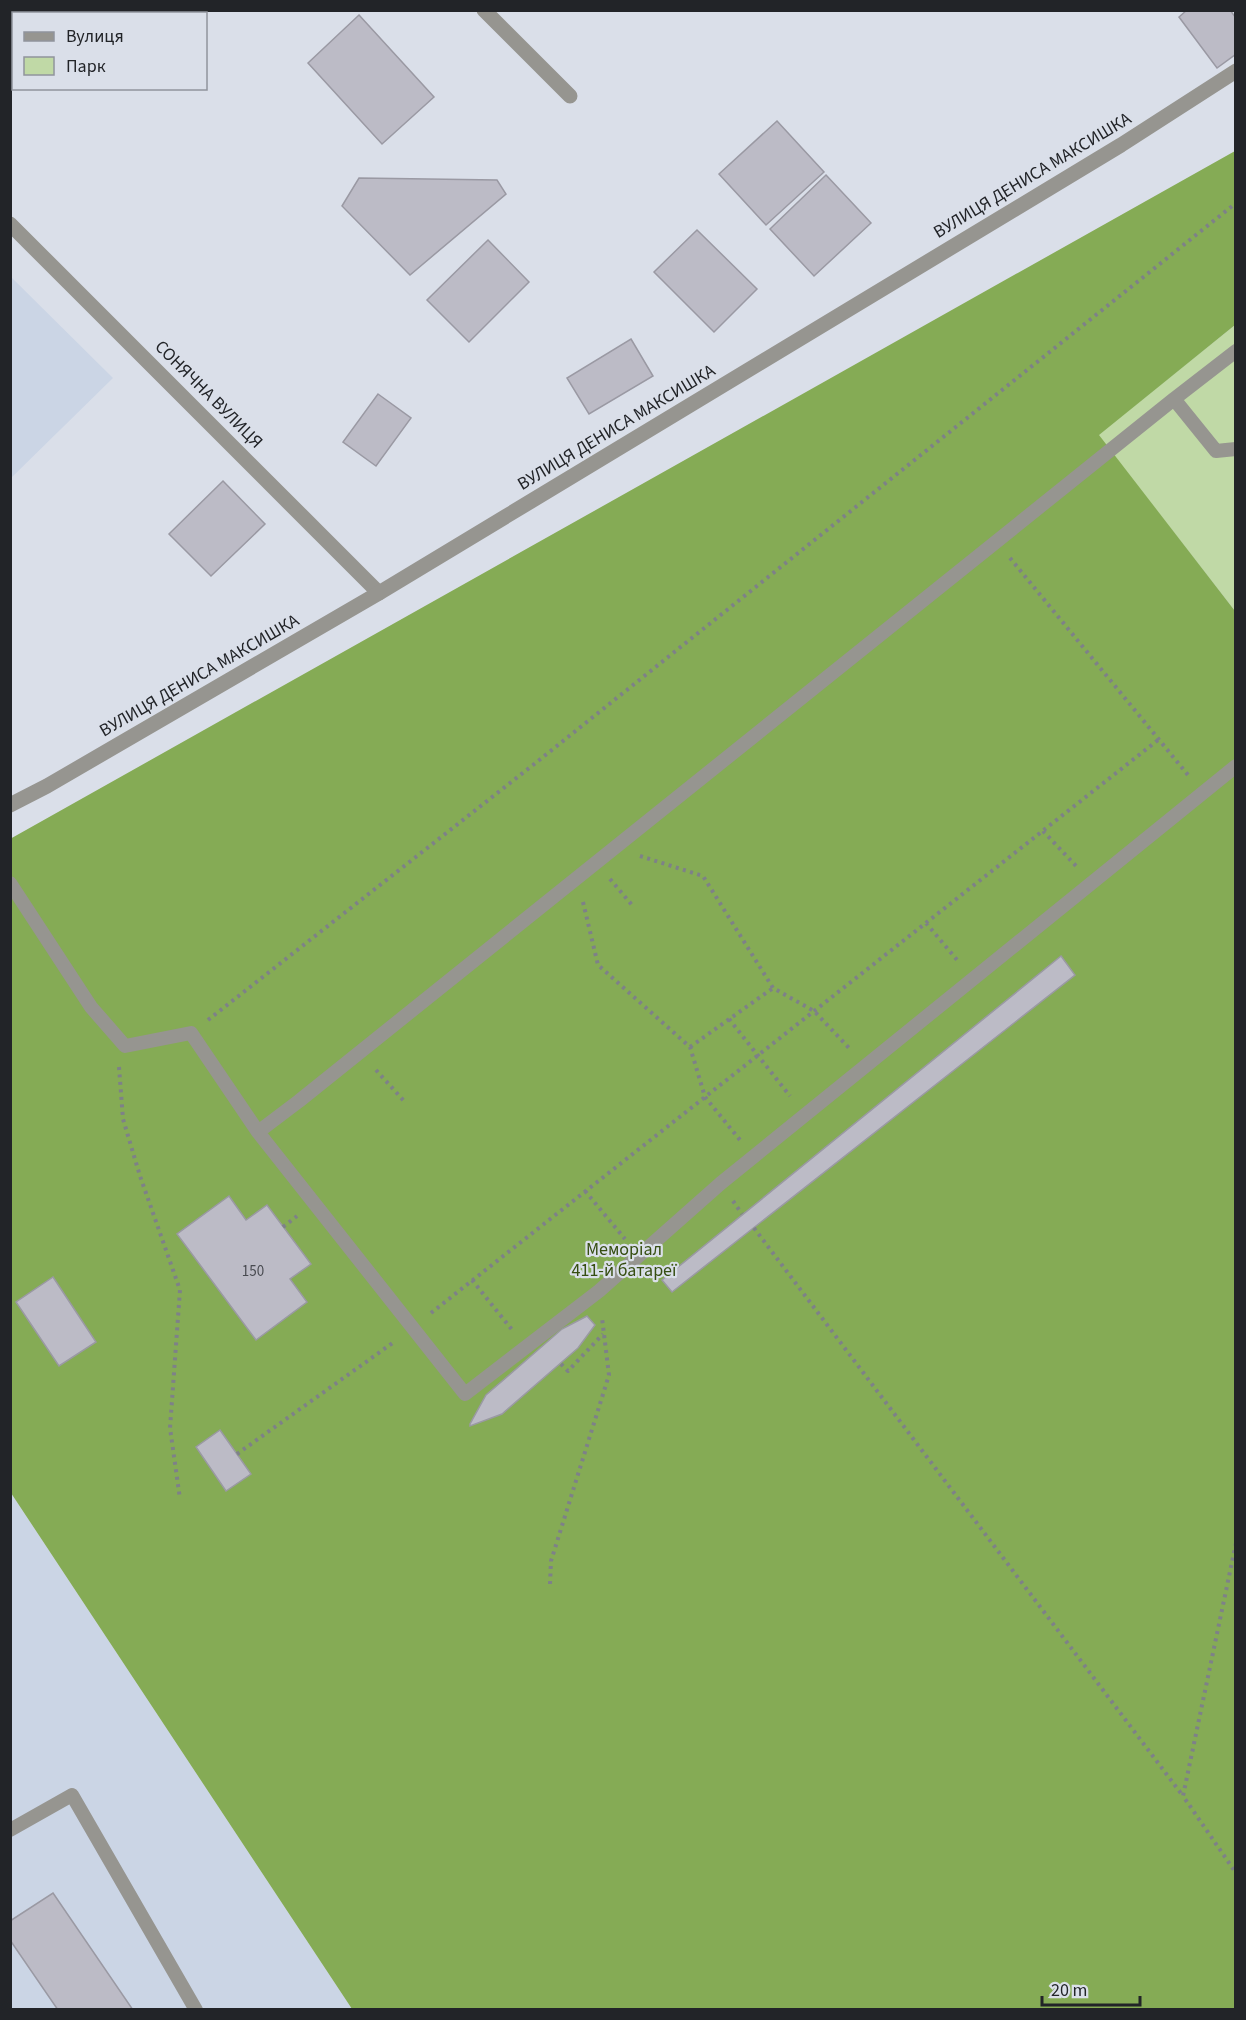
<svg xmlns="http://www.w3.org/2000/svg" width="1246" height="2020" viewBox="0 0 1246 2020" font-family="'Source Sans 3',sans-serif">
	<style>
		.built { fill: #cbd5e5 }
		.green { fill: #c0d9a6 }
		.forest { fill: #85ab55 }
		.building { fill: #bcbbc6; stroke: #9a99a3; stroke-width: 1.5 }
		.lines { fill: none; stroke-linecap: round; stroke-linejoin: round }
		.path { stroke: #7e8188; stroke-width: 4; stroke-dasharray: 3 4.5; stroke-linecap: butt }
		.service { stroke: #969590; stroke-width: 14 }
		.minor { stroke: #969590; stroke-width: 15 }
		.tertiary { stroke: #969590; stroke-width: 15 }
		.labels { text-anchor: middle; stroke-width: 4.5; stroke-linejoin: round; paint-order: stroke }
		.number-label { font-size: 15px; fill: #484a50 }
		.street-label { font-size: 18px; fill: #222428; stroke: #dadfe9 }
		.park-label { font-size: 18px; fill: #364e11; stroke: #dadfe9 }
	</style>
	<rect width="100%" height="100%" fill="#dadfe9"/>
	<path class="built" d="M 11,277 L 113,378 L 11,478 Z
		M 11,1493 L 352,2009 L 11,2009 Z"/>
	<path class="green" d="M 1235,325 L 1235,611 L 1098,435 Z"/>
	<path class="forest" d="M 1235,151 L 1235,325 L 1099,435 L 1235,611 L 1235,2009 L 352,2009 L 11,1493 L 10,839 Z"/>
	<path class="building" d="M 1187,10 L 1230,10 L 1236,18 L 1236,54 L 1217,68 L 1179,17 Z
		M 359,15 L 434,97 L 382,144 L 308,63 Z
		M 777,121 L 824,172 L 766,225 L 719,174 Z
		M 826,175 L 871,223 L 814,276 L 770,229 Z
		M 359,178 L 497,180 L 506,194 L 410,275 L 342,206 Z
		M 697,230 L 757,289 L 714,332 L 654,272 Z
		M 488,240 L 529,282 L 469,342 L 427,300 Z
		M 631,339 L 653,376 L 589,414 L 567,378 Z
		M 378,394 L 411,418 L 376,466 L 343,442 Z
		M 223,481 L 265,524 L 211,576 L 169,534 Z
		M 1061,956 L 1075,975 L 672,1292 L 662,1280 Z
		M 229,1196 L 246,1220 L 267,1205 L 311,1264 L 290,1279 L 307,1302 L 256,1340 L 177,1234 Z
		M 53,1277 L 96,1342 L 59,1366 L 16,1302 Z
		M 587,1316 L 595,1325 L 578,1348 L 502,1414 L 470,1426 L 470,1424 L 486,1395 L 562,1329 Z
		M 220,1430 L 251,1474 L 226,1491 L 196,1447 Z
		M 53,1893 L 133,2010 L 58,2010 L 10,1940 L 10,1921 Z"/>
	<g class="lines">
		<path class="path" d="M 1010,558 L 1188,775
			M 1043,831 L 1077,867
			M 640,856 L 703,876 L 773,988 L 814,1011 L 851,1050
			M 610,879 L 632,905
			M 583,902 L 598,965 L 690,1047 L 705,1097 L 740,1140
			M 926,923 L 958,961
			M 729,1019 L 790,1096
			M 208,1020 L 533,765 L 1236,203
			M 690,1047 L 773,988
			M 119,1067 L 123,1119 L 140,1176 L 180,1290 L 170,1428 L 180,1499
			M 376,1070 L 404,1101
			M 585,1191 L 625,1239
			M 733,1201 L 742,1214
			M 283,1227 L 297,1216
			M 754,1228 L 1183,1796
			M 472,1280 L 513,1331
			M 431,1313 L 1158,740
			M 561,1364 L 568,1371 L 603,1334
			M 237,1454 L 394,1342
			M 1236,1543 L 1183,1796 L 1236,1873
			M 550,1584 L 551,1561 L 609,1375 L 602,1318"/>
		<path class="service" d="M 1174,399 L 1236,351
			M 10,883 L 91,1007 L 125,1046 L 191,1033 L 258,1132 L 465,1394 L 599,1291 L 721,1183 L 1236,766
			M 258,1132 L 299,1101 L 1174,399 L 1216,451 L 1236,449
			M 10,1830 L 72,1795 L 196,2010"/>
		<path class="minor" d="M 484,10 L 570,96
			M 10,224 L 379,593"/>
		<path class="tertiary" d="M 10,805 L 47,786 L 379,593 L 1121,145 L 1236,71"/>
	</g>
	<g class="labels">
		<g class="number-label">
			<text x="253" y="1276">150</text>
		</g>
		<g class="street-label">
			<text transform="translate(1032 175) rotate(-31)" y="6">ВУЛИЦЯ ДЕНИСА МАКСИШКА</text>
			<text transform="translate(209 394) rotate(45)" y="6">СОНЯЧНА ВУЛИЦЯ</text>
			<text transform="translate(616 427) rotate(-31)" y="6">ВУЛИЦЯ ДЕНИСА МАКСИШКА</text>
			<text transform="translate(199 675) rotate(-30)" y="6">ВУЛИЦЯ ДЕНИСА МАКСИШКА</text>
		</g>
		<g class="park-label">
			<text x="624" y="1255">Меморіал<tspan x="624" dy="21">411-й батареї</tspan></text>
		</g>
	</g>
	<rect width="1246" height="2020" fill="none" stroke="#222428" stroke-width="24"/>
	<rect x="12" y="12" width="195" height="78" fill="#dadfe9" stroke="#90949c" stroke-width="1.5"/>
	<rect x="24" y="32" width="30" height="9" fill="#969590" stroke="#90949c" stroke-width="1.5"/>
	<text x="66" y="42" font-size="18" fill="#222428">Вулиця</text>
	<rect x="24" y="57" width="30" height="18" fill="#c0d9a6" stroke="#90949c" stroke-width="1.5"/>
	<text x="66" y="72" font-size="18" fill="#222428">Парк</text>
	<path d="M1042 1996v9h98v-9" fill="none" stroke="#222428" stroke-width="3"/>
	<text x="1051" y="1996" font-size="18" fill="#222428" stroke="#dadfe9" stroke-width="4.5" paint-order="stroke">20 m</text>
</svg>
